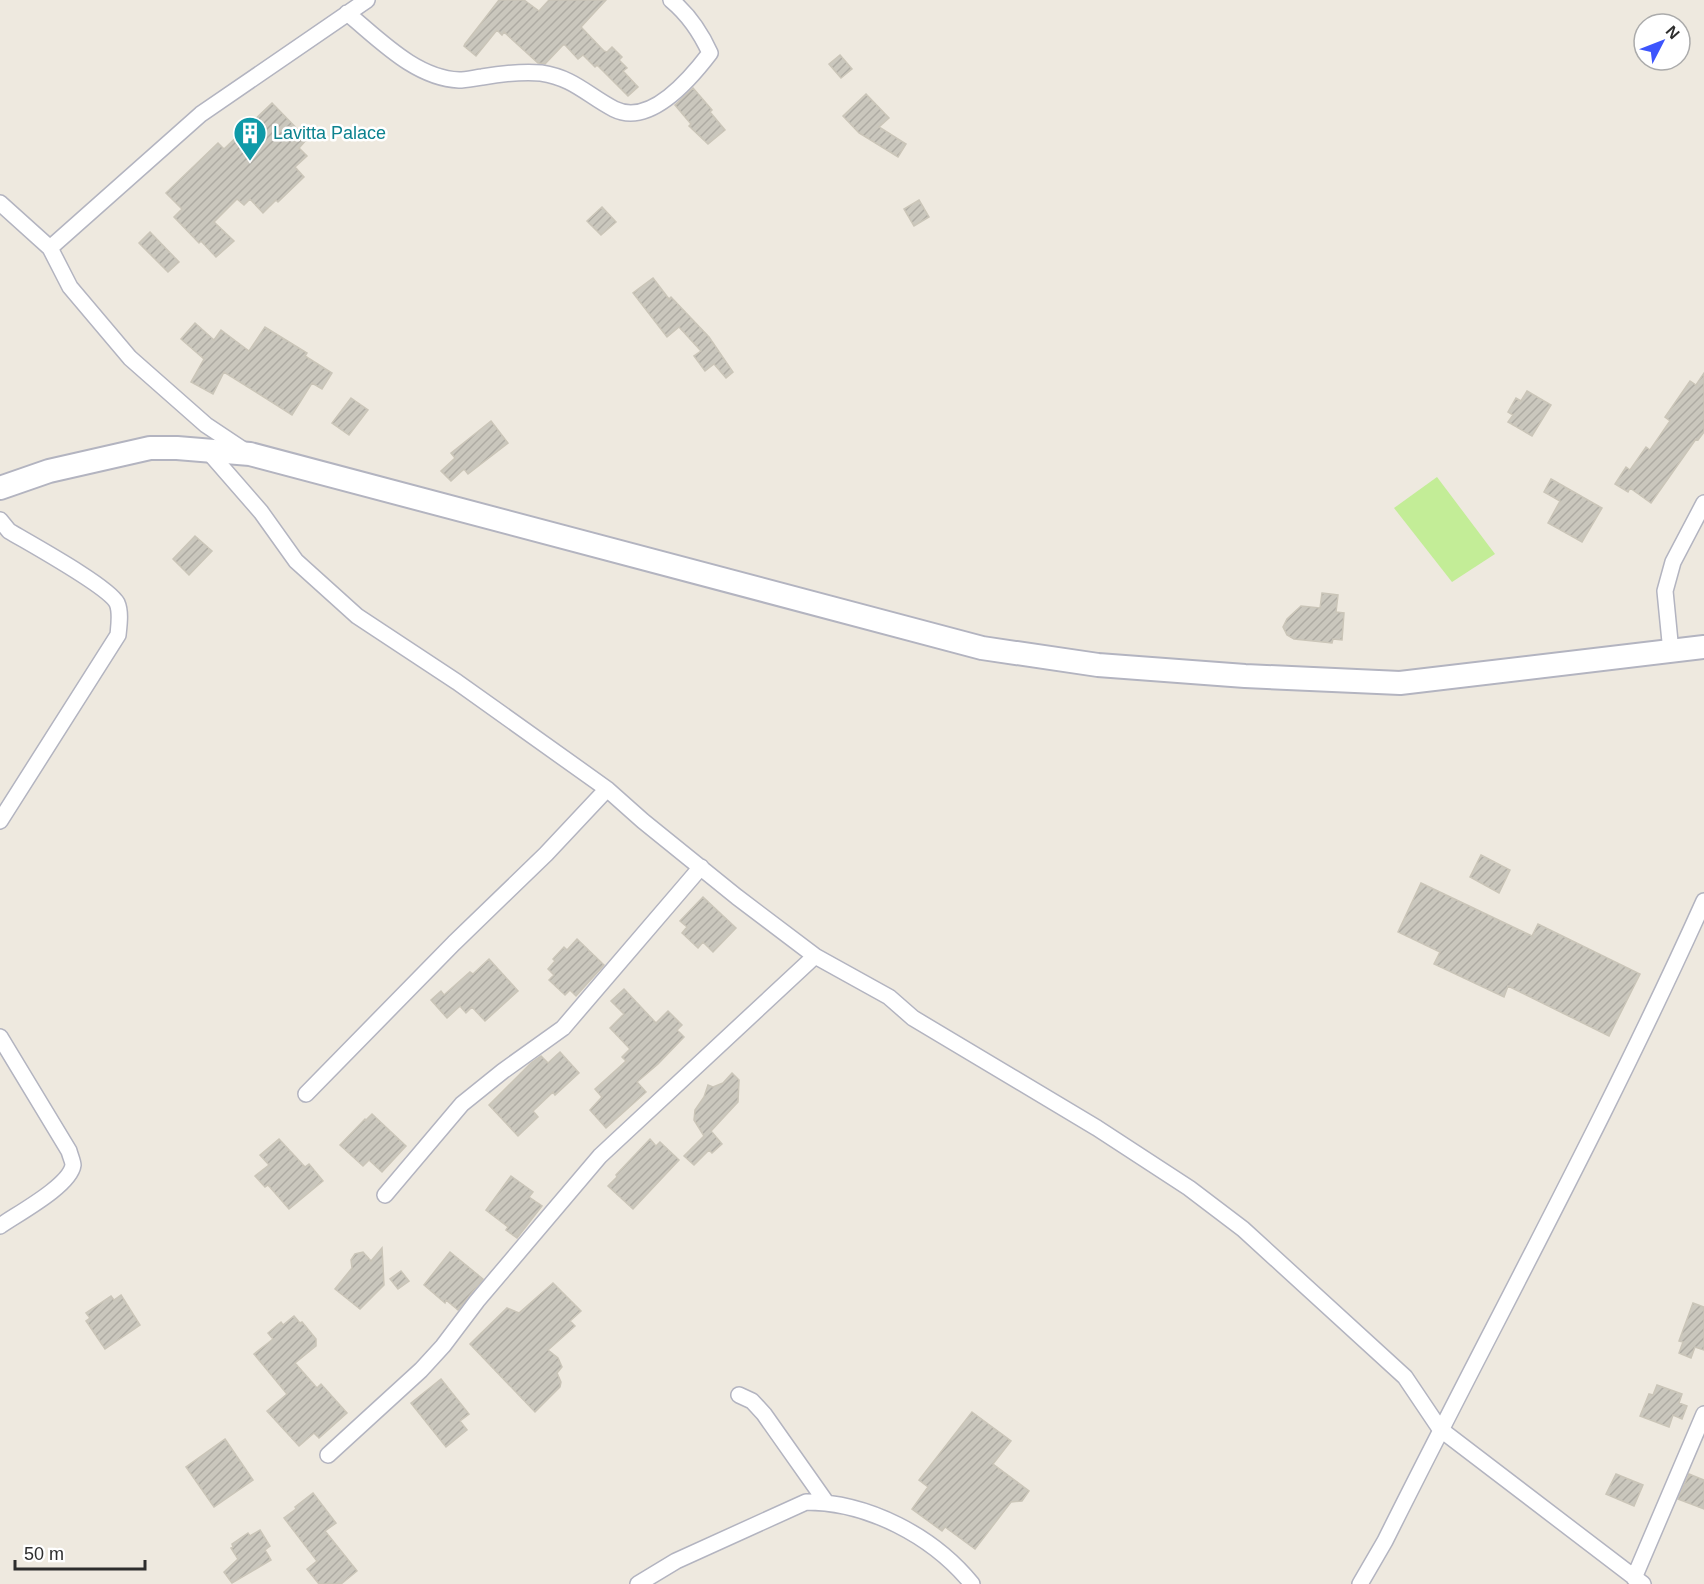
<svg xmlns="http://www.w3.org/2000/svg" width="1704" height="1584" viewBox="0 0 1704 1584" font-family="Arial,sans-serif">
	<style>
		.pitch { fill: #c3ed97 }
		.building { fill: url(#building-hatch); stroke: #cac5b8; stroke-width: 1.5 }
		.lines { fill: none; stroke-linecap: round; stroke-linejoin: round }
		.street-casing { stroke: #b3b4c0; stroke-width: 18 }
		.secondary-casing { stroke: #b3b4c0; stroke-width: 26 }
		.street { stroke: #fff; stroke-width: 15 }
		.secondary { stroke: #fff; stroke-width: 22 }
		.labels { text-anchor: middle; stroke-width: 5; stroke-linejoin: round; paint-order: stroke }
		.culture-label { font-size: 18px; fill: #0d838f; stroke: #fff; text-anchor: start }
	</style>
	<defs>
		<pattern id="building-hatch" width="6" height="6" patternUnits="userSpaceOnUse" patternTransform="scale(1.5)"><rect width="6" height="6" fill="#cac7bd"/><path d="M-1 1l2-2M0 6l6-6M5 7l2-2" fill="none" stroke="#aeaba3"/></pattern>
	</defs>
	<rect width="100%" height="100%" fill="#eee9df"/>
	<path class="pitch" d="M 1437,477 L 1495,554 L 1452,582 L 1394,508 Z"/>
	<path class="building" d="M 499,0 L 524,0 L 539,11 L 549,0 L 606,0 L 581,27 L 604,51 L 607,52 L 612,47 L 622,57 L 619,60 L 627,68 L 623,71 L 638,87 L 628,96 L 597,65 L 595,67 L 583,55 L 578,59 L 565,45 L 563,45 L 545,64 L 538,63 L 504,32 L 502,35 L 497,30 L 476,56 L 464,46 L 465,44 Z
		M 840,55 L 852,69 L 841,78 L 829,64 Z
		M 693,88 L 712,110 L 710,112 L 725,130 L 708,144 L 689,126 L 691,124 L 675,105 Z
		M 866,94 L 889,118 L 879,127 L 906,144 L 898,157 L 859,133 L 843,116 Z
		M 272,103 L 307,139 L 299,148 L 307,156 L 295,167 L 304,177 L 278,202 L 276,200 L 263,213 L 250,199 L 244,205 L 237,199 L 214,222 L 234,241 L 216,257 L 201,241 L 199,243 L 174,217 L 182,209 L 166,193 L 218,143 L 224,149 Z
		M 919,200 L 929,217 L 914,226 L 904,209 Z
		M 602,207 L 616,222 L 601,235 L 587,221 Z
		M 150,232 L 179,262 L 168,272 L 139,243 Z
		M 653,278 L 669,299 L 671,297 L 709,337 L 733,372 L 726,378 L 714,364 L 705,371 L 694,356 L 701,351 L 679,327 L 667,337 L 633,293 Z
		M 195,323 L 214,340 L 221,330 L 249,351 L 265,327 L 307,353 L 305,356 L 332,373 L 322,389 L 312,383 L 292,415 L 224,372 L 213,394 L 191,382 L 204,359 L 181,339 Z
		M 1704,373 L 1704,432 L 1698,440 L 1696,439 L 1651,503 L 1630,488 L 1628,492 L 1615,484 L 1626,467 L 1630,470 L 1646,447 L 1650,450 L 1670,421 L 1665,417 L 1690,381 L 1696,385 Z
		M 1527,391 L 1551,405 L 1532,436 L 1508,422 L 1513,415 L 1508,412 L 1516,398 L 1521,401 Z
		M 351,398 L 368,410 L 349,435 L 332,423 Z
		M 491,421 L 508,443 L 468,474 L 464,469 L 451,481 L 441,471 L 455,458 L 451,453 Z
		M 1551,479 L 1602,508 L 1582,542 L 1548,523 L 1560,501 L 1544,492 Z
		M 195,536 L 212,551 L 189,575 L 173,559 Z
		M 1322,593 L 1338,595 L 1336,612 L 1344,613 L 1342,640 L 1333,639 L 1332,643 L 1294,639 L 1287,635 L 1283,627 L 1287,619 L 1301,606 L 1320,608 Z
		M 1481,855 L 1510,870 L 1499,893 L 1470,877 Z
		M 1421,883 L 1532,936 L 1538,924 L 1640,974 L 1609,1036 L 1508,986 L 1504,997 L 1434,964 L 1440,952 L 1398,932 Z
		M 703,897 L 736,928 L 713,952 L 703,942 L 698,948 L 682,933 L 687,927 L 680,921 Z
		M 577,939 L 604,965 L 576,996 L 570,990 L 565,995 L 549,980 L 554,975 L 548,969 L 555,961 L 553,959 L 564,947 L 567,950 Z
		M 489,959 L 518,991 L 485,1021 L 472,1007 L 466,1013 L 460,1006 L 447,1018 L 431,1000 L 441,991 L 444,995 L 470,972 L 473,974 Z
		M 624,989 L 656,1023 L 668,1011 L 682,1025 L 677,1030 L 684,1037 L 658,1064 L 637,1082 L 646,1092 L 606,1128 L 590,1110 L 602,1097 L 595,1089 L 626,1061 L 622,1057 L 630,1049 L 610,1028 L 624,1014 L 611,1001 Z
		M 560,1052 L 579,1073 L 555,1095 L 553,1092 L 533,1111 L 538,1117 L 518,1136 L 489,1105 L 531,1063 L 541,1056 L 548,1063 Z
		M 732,1073 L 739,1080 L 738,1102 L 711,1131 L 722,1144 L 712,1153 L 709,1150 L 694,1165 L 684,1156 L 704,1136 L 694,1120 L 695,1110 L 704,1097 L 708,1085 L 713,1087 L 723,1083 Z
		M 372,1114 L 406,1146 L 382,1172 L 369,1160 L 363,1166 L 340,1145 L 365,1119 L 366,1120 Z
		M 279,1139 L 305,1167 L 309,1164 L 323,1181 L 289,1209 L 268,1185 L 265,1187 L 255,1176 L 269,1165 L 260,1155 Z
		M 650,1139 L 656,1146 L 660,1142 L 679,1160 L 633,1209 L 608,1186 L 617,1177 L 616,1175 Z
		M 511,1176 L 533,1192 L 529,1197 L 542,1206 L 517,1238 L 506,1230 L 508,1227 L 486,1210 Z
		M 382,1248 L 384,1285 L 360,1309 L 335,1289 L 352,1268 L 351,1260 L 355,1254 L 363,1252 L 371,1261 Z
		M 450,1252 L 483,1279 L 458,1310 L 446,1300 L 445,1303 L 424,1285 Z
		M 401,1271 L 409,1281 L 398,1289 L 390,1279 Z
		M 553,1283 L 581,1311 L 570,1321 L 575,1326 L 548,1350 L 558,1358 L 562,1367 L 557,1373 L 561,1382 L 560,1387 L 535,1412 L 470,1344 L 507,1308 L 519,1313 Z
		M 121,1295 L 140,1325 L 105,1349 L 86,1321 L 90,1318 L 86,1313 L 111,1296 L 114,1300 Z
		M 1693,1303 L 1704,1307 L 1704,1350 L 1695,1347 L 1691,1358 L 1679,1353 L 1683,1342 L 1679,1341 Z
		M 294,1316 L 300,1323 L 302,1322 L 316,1339 L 316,1346 L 295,1363 L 317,1388 L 321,1384 L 347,1413 L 319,1438 L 314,1433 L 299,1446 L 267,1411 L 287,1394 L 254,1354 L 273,1339 L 268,1333 L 281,1322 L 283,1325 Z
		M 441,1379 L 469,1414 L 460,1421 L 467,1430 L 446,1447 L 411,1403 Z
		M 1657,1385 L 1682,1394 L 1679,1403 L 1687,1406 L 1682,1419 L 1673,1415 L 1669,1427 L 1640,1416 L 1649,1394 L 1653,1395 Z
		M 972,1412 L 1011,1441 L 993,1464 L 1029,1491 L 1022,1501 L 1011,1502 L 975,1549 L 945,1527 L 942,1531 L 912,1509 L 928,1487 L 919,1480 Z
		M 225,1439 L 253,1480 L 214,1507 L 186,1467 Z
		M 1616,1474 L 1643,1485 L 1634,1506 L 1606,1494 Z
		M 1689,1474 L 1704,1480 L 1704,1509 L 1678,1499 Z
		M 313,1493 L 336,1523 L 325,1531 L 357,1571 L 341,1584 L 319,1584 L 307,1569 L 317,1561 L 284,1518 L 296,1509 L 295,1507 Z
		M 260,1530 L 270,1546 L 265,1550 L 271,1560 L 232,1583 L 224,1572 L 238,1559 L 231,1548 L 233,1547 L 232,1544 L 248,1533 L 250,1536 Z"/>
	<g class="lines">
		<g class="street-casing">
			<path id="street" d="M 347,13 C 379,39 415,78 459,80 C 466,80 474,78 482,77 C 500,74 522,71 541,73 C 574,78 587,95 614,109 C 650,127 691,78 710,53 C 700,31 689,15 671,0
				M 0,203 L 50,248 L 70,287 L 130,358 L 206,425 L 245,451
				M 50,248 L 201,114 L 367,0
				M 207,450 L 261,512 L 296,561 L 357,616 L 457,682 L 607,789 L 643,821 L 737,897 L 815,956 L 889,997 L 913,1018 L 1097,1128 L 1189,1188 L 1243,1229 L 1405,1377 L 1440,1429 L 1643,1584
				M 0,520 L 9,531 C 29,543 108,586 117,603 C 121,612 119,625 118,635 L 0,821
				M 1671,652 L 1665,591 L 1673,562 L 1704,503
				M 0,1037 L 69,1151 C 70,1155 73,1162 73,1165 C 70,1186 17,1214 0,1226
				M 306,1094 L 454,943 L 546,854 L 607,789
				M 385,1195 L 462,1104 L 503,1071 L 563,1028 L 701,867
				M 739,1395 L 752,1401 L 764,1414 L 826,1502
				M 328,1455 L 421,1370 L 443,1346 L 477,1301 L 600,1156 L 815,956
				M 1634,1578 L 1704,1414
				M 638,1584 L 676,1561 L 806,1502 C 868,1502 933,1536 972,1584
				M 1360,1584 L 1385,1541 C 1491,1328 1606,1119 1704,901"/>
		</g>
		<g class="secondary-casing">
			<path id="secondary" d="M 0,488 L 49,471 L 150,448 L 177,448 L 250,454 L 982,648 L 1098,665 L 1245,676 L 1400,683 L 1704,647"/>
		</g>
		<use href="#street" class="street"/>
		<use href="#secondary" class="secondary"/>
	</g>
	<defs>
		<g id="building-pin" transform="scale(1.725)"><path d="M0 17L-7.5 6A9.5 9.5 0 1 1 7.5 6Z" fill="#0f9aa8" stroke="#fff"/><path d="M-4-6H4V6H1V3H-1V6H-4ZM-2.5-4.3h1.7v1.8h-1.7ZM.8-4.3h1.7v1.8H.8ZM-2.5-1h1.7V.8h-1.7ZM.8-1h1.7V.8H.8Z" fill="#fff"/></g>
	</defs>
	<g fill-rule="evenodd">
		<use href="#building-pin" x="250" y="133"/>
	</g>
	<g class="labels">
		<g class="culture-label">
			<text x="273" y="139">Lavitta Palace</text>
		</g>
	</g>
	<g transform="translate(1662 42) rotate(48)"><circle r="28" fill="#ffffff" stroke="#ababab" stroke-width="1.5"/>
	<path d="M0-4.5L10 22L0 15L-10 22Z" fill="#3d55fd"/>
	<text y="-9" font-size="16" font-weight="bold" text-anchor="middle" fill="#2d2d2d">N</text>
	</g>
	<path d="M15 1560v9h130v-9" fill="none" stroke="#2d2d2d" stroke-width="3"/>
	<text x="24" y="1560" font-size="18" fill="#2d2d2d" stroke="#ffffff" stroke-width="4.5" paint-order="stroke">50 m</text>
</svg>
